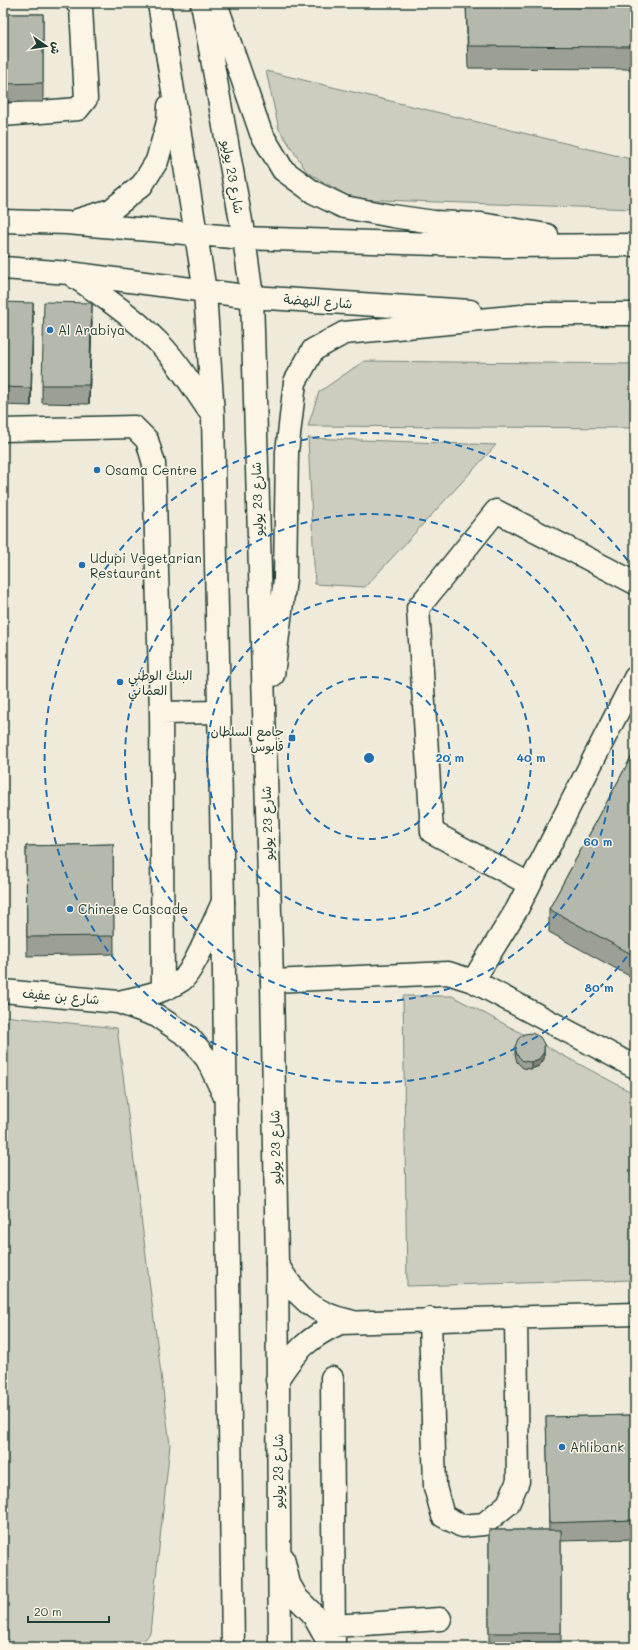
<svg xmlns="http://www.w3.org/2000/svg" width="638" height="1650" viewBox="0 0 638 1650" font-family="Mali,'Playpen Sans Arabic',sans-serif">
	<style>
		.green { fill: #cccdbf; stroke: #76857a }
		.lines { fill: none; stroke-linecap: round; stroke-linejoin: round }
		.minor-casing { stroke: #1f3d34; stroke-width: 25 }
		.major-casing { stroke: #1f3d34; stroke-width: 25 }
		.minor { stroke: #fcf5e5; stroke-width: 22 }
		.major { stroke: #fcf5e5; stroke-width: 22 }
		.wall { fill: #9c9f95; stroke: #1f3d34 }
		.shaded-wall { fill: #7f8279; stroke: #1f3d34 }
		.building { fill: #b5b9ad; stroke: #1f3d34 }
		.ring { fill: none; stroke: #1f6fb2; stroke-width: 2; stroke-dasharray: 7 5 }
		.poi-dot { fill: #1f6fb2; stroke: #fcf5e5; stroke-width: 1.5 }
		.labels { text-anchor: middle; stroke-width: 3; stroke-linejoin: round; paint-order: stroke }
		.street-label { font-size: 13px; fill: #1f3d34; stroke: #fcf5e5 }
		.poi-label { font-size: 13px; fill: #1f3d34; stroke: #fcf5e5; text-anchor: start }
		.centre { fill: #1f6fb2; stroke: #fcf5e5; stroke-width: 2 }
		.ring-label { font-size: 12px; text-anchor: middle; font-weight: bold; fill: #1f6fb2; stroke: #fcf5e5; stroke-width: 3; stroke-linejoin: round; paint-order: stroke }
	</style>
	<rect width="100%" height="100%" fill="#efeada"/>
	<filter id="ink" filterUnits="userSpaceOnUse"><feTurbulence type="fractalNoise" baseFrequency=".025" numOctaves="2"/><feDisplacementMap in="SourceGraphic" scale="8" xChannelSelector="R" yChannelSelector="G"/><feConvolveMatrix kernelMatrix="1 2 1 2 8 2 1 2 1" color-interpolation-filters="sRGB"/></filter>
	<g filter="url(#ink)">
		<path class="green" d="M 266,71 L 635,160 L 635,209 L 353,199 L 307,172 L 279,129 Z
			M 364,361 L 635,364 L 635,428 L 308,426 L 319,392 Z
			M 308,438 L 496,445 L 365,587 L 315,584 Z
			M 403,996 L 452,996 L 635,1094 L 635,1280 L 407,1286 Z
			M 3,1016 L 117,1028 L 170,1445 L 150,1633 L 139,1647 L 3,1647 Z"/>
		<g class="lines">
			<g class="minor-casing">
				<path id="minor" d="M 3,115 L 78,109 L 86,99 L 81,7 L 77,3
					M 3,430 L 134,427 L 147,440 L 154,464 L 161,713 L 163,989
					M 161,713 L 219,712
					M 529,884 L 432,832 L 418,608 L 496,511 L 635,583
					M 272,981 L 448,973 L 473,981 L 635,1067
					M 473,981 L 517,909 L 635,678
					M 3,991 L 118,1002 L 157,1016 L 189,1037 L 207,1059 L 226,1099
					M 118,1002 C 140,997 163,993 182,980 C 193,972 216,917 223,902
					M 277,1264 C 295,1295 313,1314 350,1321
					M 430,1319 L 435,1487 L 443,1516 L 462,1526 L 484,1524 L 508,1504 L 518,1481 L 516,1317
					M 332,1378 L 334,1647
					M 277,1380 C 295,1351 309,1337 340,1323 L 635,1314
					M 283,1558 L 289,1584 L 297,1598 L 312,1613 L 331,1647
					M 334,1626 L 440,1619"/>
			</g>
			<g class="major-casing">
				<path id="major" d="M 159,3 L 205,291 L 213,416 L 223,902 L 233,1647
					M 202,3 L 244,238 L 252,297 L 272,981 L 277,1264 L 280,1647
					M 216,3 L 261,133 L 283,170 L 313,192 L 344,207 L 392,216 L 434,222 L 481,224 L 547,235
					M 78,220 L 111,210 L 142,185 L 157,161 L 168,122 L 169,106
					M 3,221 L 67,223 L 244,238 L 503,246 L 635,245
					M 3,268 L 69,273 L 252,297 L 470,311
					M 72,275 C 101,295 131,315 156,340 C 178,361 195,391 213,416
					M 528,314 L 635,314
					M 273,675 L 285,579 L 287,452 L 295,382 L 313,350 L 344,333 L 542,314"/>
			</g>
			<use href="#minor" class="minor"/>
			<use href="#major" class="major"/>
		</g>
		<path class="wall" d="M 466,3 L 635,3 L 635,69 L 468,68 Z
			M 3,14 L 43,14 L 43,102 L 3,102 Z
			M 3,302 L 33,321 L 31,406 L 3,405 Z
			M 92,321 L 89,404 L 42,403 L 42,385 Z
			M 635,750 L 635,1002 L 632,1001 L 633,978 L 549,932 L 549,909 Z
			M 113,844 L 114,954 L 27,956 L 26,846 Z
			M 544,1044 L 544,1059 L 539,1066 L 531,1069 L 523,1068 L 517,1062 L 515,1054 L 515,1047 Z
			M 635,1415 L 635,1539 L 561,1541 L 561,1647 L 489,1647 L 489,1530 L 549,1530 L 546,1417 Z"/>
		<path class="shaded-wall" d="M 33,303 L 33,321 L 31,406 L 31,388 Z
			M 92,303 L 92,321 L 89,404 L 89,385 Z
			M 544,1052 L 544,1059 L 539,1066 L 531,1069 L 531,1062 Z"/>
		<path class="building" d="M 466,3 L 635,3 L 635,47 L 468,46 Z
			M 3,14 L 43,14 L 43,83 L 3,84 Z
			M 3,302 L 33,303 L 31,388 L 3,387 Z
			M 44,302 L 92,303 L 89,385 L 42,385 Z
			M 635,750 L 635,956 L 549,909 Z
			M 113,844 L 114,936 L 27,937 L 26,846 Z
			M 635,974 L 635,980 L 632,978 Z
			M 532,1033 L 540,1037 L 544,1044 L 544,1052 L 539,1059 L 531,1062 L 523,1061 L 517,1055 L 515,1047 L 518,1039 L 524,1034 Z
			M 635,1415 L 635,1520 L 549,1523 L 546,1417 Z
			M 489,1530 L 561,1530 L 561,1633 L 489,1633 Z"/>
	</g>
	<g class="ring">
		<circle cx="369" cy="758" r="81"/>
		<circle cx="369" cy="758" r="162"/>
		<circle cx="369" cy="758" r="244"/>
		<path d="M634 947A325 325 0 1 1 634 569"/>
	</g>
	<g class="poi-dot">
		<circle cx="50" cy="330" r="4"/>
		<circle cx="97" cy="470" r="4"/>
		<circle cx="82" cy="565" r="4"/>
		<circle cx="120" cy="682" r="4"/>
		<rect x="288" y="734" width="8" height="8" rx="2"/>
		<circle cx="70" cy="909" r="4"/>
		<circle cx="562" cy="1447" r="4"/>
	</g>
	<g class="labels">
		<g class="street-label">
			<text transform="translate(233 177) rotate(80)" y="5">شارع 23 يوليو</text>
			<text transform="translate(318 301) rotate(4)" y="5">شارع النهضة</text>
			<text transform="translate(257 499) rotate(-92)" y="5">شارع 23 يوليو</text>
			<text transform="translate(267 823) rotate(-92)" y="5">شارع 23 يوليو</text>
			<text transform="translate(61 996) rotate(5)" y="5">شارع بن عفيف</text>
			<text transform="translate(275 1147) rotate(-91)" y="5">شارع 23 يوليو</text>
			<text transform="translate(278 1471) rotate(-90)" y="5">شارع 23 يوليو</text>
		</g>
		<g class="poi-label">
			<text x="58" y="335">Al Arabiya</text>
			<text x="105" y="475">Osama Centre</text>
			<text x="90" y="563">Udupi Vegetarian<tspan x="90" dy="15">Restaurant</tspan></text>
			<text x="128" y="680">البنك الوطني<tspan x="128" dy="15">العماني</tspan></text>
			<text x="284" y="736" text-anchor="end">جامع السلطان<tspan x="284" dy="15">قابوس</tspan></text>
			<text x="78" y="914">Chinese Cascade</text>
			<text x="570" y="1452">Ahlibank</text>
		</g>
	</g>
	<circle cx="369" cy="758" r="6" class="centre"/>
	<g class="ring-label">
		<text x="450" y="762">20 m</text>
		<text x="531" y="762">40 m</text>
		<text x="598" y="846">60 m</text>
		<text x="599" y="992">80 m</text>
	</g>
	<rect width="638" height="1650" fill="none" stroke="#fcf5e5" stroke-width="16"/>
	<rect x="8" y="8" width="622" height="1634" fill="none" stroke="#1f3d34" stroke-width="1.5" filter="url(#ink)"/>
	<g transform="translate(46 46) rotate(103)" stroke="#fcf5e5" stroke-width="3" paint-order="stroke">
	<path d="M0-3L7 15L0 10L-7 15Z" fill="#1f3d34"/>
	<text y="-6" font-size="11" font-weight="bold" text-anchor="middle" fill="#1f3d34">ش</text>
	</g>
	<path d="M28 1616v6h81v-6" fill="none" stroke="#1f3d34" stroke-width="2"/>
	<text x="34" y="1616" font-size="12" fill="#1f3d34" stroke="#fcf5e5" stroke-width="3" paint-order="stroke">20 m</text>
</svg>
